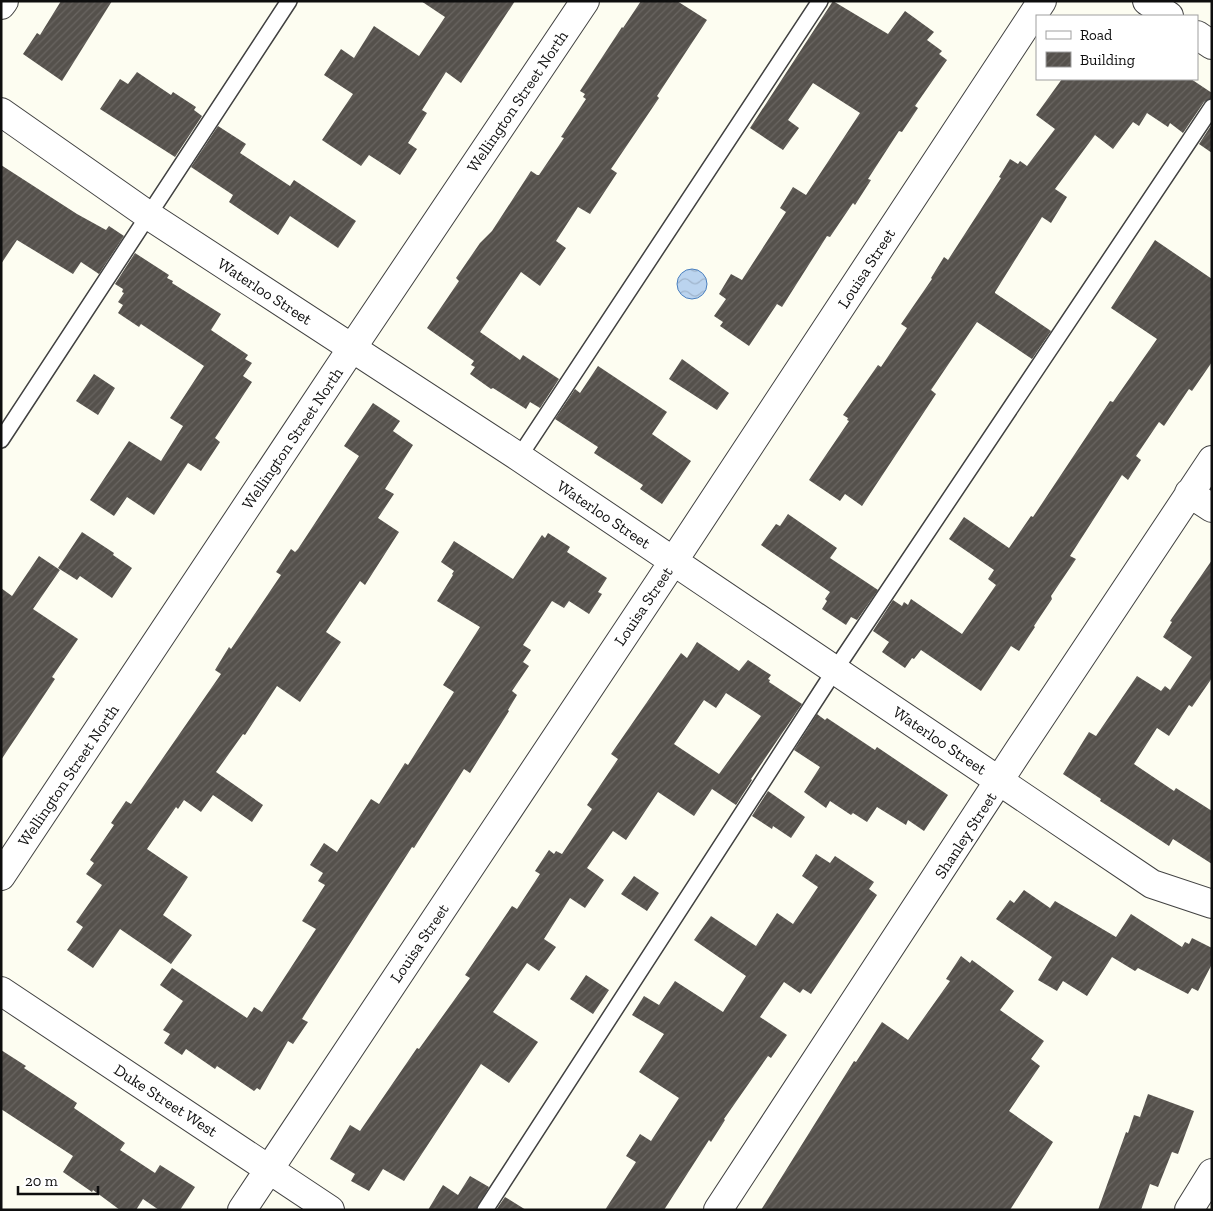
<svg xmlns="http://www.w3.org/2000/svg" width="1213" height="1211" viewBox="0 0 1213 1211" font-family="'Zilla Slab',serif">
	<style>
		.water { fill: url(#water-waves); stroke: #4a7fbe }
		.building { fill: url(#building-hatch); fill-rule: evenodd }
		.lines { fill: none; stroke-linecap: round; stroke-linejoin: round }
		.service-casing { stroke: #414141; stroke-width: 18 }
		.minor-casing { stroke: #414141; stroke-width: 30 }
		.tertiary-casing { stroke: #414141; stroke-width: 30 }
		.service { stroke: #fff; stroke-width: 15 }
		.minor { stroke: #fff; stroke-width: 28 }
		.tertiary { stroke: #fff; stroke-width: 28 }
		.labels { text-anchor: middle; stroke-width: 5; stroke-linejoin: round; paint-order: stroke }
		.street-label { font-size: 16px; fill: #0e0e0e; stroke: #fff }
	</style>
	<defs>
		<pattern id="water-waves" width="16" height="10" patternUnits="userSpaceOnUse" patternTransform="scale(1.25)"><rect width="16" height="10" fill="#bbd4ef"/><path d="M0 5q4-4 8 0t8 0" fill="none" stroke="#a0b5cc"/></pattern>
		<pattern id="building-hatch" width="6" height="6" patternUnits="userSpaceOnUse" patternTransform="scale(1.25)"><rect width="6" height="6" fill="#55514c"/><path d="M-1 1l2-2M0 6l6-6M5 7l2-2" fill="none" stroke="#696561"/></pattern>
	</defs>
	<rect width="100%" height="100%" fill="#fdfdf1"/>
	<path class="water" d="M677 284a15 15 0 1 1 30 0a15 15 0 1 1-30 0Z"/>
	<path class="building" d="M 61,1 L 112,1 L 62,81 L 23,54 L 37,33 L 40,35 Z
		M 421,1 L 515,1 L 461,83 L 446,72 L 422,110 L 427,113 L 408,143 L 417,149 L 400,175 L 369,155 L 361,166 L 322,140 L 353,94 L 324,75 L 341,49 L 354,58 L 374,26 L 419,56 L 445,17 Z
		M 641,1 L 677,1 L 707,20 L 657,96 L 659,98 L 611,169 L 617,173 L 590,214 L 578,207 L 556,241 L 566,248 L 540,286 L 521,272 L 480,332 L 520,360 L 523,355 L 559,379 L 540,408 L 530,402 L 526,409 L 493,388 L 491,389 L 470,374 L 475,367 L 471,365 L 474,361 L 427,328 L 459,281 L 456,278 L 480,243 L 492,231 L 531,171 L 537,175 L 539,175 L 564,138 L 561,137 L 586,99 L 583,97 L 585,94 L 580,91 L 622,27 L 623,28 Z
		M 833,1 L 888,34 L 905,11 L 934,32 L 927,40 L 942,51 L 939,54 L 947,60 L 915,106 L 918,108 L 902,132 L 899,131 L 868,179 L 871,180 L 855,205 L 853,203 L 830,237 L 827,236 L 782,307 L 777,304 L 749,346 L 720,326 L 723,322 L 714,316 L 726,299 L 719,294 L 731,274 L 742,280 L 786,212 L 780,208 L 793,187 L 806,195 L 860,113 L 813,83 L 788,120 L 799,128 L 783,150 L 750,128 Z
		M 137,72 L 171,95 L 173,92 L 196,107 L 194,110 L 202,116 L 175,157 L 100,109 L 120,79 L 128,84 Z
		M 1062,79 L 1191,79 L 1212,93 L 1212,98 L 1204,102 L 1183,133 L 1170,123 L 1168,127 L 1147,113 L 1139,126 L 1133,122 L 1113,149 L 1095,135 L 1055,189 L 1067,197 L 1051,223 L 1042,217 L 995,292 L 995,293 L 1051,331 L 1032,359 L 977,322 L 931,390 L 936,394 L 862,506 L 845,494 L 840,501 L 809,480 L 849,421 L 847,420 L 848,418 L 843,415 L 878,365 L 881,367 L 907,328 L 901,324 L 932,279 L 931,278 L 944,257 L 948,260 L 1001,178 L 999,177 L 1010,159 L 1018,164 L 1020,161 L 1027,166 L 1055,129 L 1036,115 Z
		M 1212,124 L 1212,153 L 1199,144 Z
		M 218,126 L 246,144 L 240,153 L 290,186 L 294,180 L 356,221 L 338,248 L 290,216 L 278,235 L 229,202 L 233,195 L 191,167 Z
		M 1,165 L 77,214 L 106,230 L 109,226 L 124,236 L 99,274 L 81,262 L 73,274 L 17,240 L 1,264 Z
		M 1155,240 L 1212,279 L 1212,362 L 1192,391 L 1189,389 L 1164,426 L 1159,422 L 1136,456 L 1141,460 L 1128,480 L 1122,475 L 1070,556 L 1076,559 L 1051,596 L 1052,599 L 1034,626 L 1035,627 L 1019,651 L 1011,646 L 981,691 L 921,650 L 914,659 L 912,658 L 905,668 L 882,652 L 889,642 L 873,631 L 893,600 L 902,606 L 904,602 L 908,605 L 911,599 L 962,634 L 996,585 L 988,579 L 994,570 L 949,539 L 964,517 L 1009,548 L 1031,516 L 1033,517 L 1110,401 L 1113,402 L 1157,339 L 1111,308 Z
		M 135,253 L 169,275 L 167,278 L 173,281 L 172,283 L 221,314 L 211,330 L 248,355 L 245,359 L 252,363 L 243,376 L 252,382 L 215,438 L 220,442 L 201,471 L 188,463 L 154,515 L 127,497 L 114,516 L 90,500 L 129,441 L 161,461 L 183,426 L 170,418 L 204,366 L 141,324 L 139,327 L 118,313 L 123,305 L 118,302 L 124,293 L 122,292 L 123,289 L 115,284 Z
		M 682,359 L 729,393 L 717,410 L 669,379 Z
		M 598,366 L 667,412 L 652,434 L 691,461 L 662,504 L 640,489 L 643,485 L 594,453 L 598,447 L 555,419 L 575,389 L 580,393 Z
		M 94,374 L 115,388 L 98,415 L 76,401 Z
		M 373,403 L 400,421 L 393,431 L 413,445 L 385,489 L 394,494 L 378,518 L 399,532 L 365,585 L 360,581 L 326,632 L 341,642 L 300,702 L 277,686 L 245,735 L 243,734 L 216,772 L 263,805 L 252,822 L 213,795 L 201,812 L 184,800 L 178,809 L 176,807 L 147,849 L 188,877 L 163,915 L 192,935 L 171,964 L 120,929 L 93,968 L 67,950 L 83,927 L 76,922 L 102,885 L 86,874 L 94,863 L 90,860 L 114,825 L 111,823 L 126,801 L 131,804 L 221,674 L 215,670 L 229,647 L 231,649 L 281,575 L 276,572 L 291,549 L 295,552 L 298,549 L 359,456 L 344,446 Z
		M 788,514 L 837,548 L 830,558 L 878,590 L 857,620 L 851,617 L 846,625 L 822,609 L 827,601 L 825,599 L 830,592 L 761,545 L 776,524 L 780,526 Z
		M 82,532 L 114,553 L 113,555 L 132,568 L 112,598 L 80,576 L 77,580 L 58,568 Z
		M 548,533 L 570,547 L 567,552 L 607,578 L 598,592 L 602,594 L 589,614 L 569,601 L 564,608 L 552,601 L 523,645 L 531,650 L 523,662 L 529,666 L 512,691 L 517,695 L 508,710 L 509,711 L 470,773 L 464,769 L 414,848 L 412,847 L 305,1014 L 302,1019 L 308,1022 L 293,1044 L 288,1041 L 260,1090 L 257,1088 L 254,1091 L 217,1066 L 215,1069 L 186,1049 L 182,1055 L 164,1043 L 170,1034 L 163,1030 L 183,1001 L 160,985 L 172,968 L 247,1018 L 254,1007 L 262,1012 L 316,929 L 302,921 L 325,885 L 318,881 L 323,873 L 310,865 L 324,843 L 337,852 L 371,799 L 379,804 L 405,763 L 408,765 L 454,692 L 443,685 L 480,627 L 437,601 L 453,575 L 452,574 L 454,571 L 441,562 L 454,541 L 513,579 L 542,535 L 545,538 Z
		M 39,556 L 60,570 L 33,609 L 78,639 L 52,677 L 55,679 L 1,760 L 1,588 L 12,596 Z
		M 1212,560 L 1212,678 L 1192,707 L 1189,705 L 1169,736 L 1157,728 L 1134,764 L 1174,791 L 1176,788 L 1212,811 L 1212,864 L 1173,839 L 1169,846 L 1125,817 L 1100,801 L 1101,799 L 1063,774 L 1089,732 L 1096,736 L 1137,676 L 1161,691 L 1165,686 L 1170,690 L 1192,657 L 1163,637 L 1172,622 L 1170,621 Z
		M 697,642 L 739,671 L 748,660 L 771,675 L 768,679 L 770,680 L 769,682 L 802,704 L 751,779 L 752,780 L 736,805 L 712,789 L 694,816 L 658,792 L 626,840 L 613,831 L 587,868 L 604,880 L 585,908 L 570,898 L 544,939 L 556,947 L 539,971 L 527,963 L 493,1012 L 538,1042 L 509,1083 L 481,1064 L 404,1181 L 383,1169 L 369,1191 L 351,1181 L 355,1174 L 330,1159 L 350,1125 L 360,1131 L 417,1048 L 419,1049 L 470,978 L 465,975 L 512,906 L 517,909 L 540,874 L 535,871 L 549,850 L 554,854 L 556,851 L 562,854 L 592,809 L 587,805 L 618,759 L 611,754 L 681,653 L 687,658 ZM 726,693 L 761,716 L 719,774 L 674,744 L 704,700 L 716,708 Z
		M 817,714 L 825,720 L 827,718 L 875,750 L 877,747 L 948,795 L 924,831 L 908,820 L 906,825 L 877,807 L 867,822 L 853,813 L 851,815 L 830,801 L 826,808 L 804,792 L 820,767 L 794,750 Z
		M 768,791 L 805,817 L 791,838 L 773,826 L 772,829 L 752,816 Z
		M 816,854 L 830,863 L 835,856 L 874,882 L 869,889 L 877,895 L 811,994 L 803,989 L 800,993 L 784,982 L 760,1017 L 787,1035 L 771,1058 L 768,1056 L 724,1119 L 725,1120 L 711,1142 L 709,1140 L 664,1210 L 605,1210 L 636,1162 L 626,1156 L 640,1134 L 651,1141 L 679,1098 L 639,1072 L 664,1034 L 632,1015 L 644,996 L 659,1005 L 675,981 L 723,1012 L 746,976 L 694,940 L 711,916 L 756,946 L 777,913 L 793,924 L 818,887 L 802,876 Z
		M 634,876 L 659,893 L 647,911 L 621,894 Z
		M 1024,890 L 1050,908 L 1055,901 L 1116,937 L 1131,914 L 1182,947 L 1185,942 L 1189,944 L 1192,938 L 1212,948 L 1212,964 L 1198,991 L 1192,988 L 1188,994 L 1138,968 L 1135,971 L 1112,957 L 1087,996 L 1063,981 L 1057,991 L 1038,980 L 1052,957 L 996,919 L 1010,900 L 1014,903 Z
		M 961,956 L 970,963 L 972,960 L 1014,991 L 1000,1010 L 1044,1041 L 1031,1059 L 1040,1066 L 1009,1111 L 1053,1142 L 1010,1210 L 761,1210 L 854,1061 L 856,1062 L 882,1022 L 908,1040 L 950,981 L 946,979 Z
		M 586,975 L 609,990 L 593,1014 L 570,999 Z
		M 1,1050 L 26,1066 L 24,1068 L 77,1103 L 74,1108 L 125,1143 L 120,1150 L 155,1173 L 160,1165 L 195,1187 L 180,1210 L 159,1210 L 143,1199 L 136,1210 L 120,1210 L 93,1190 L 92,1192 L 63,1172 L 73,1156 L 1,1109 Z
		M 1148,1094 L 1194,1111 L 1178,1154 L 1172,1152 L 1158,1187 L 1150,1184 L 1141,1210 L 1098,1210 L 1126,1132 L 1128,1133 L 1134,1115 L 1140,1117 Z
		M 470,1176 L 489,1187 L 476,1210 L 428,1210 L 443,1185 L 458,1195 Z
		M 505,1197 L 526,1210 L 496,1210 Z"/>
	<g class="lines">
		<g class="service-casing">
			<path id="service" d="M 1,440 L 289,1
				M 519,457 L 820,1
				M 485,1210 L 835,670 L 1212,107"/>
		</g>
		<g class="minor-casing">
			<path id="minor" d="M 1147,1 L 1169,16
				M 1,5 L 4,1
				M 1197,35 L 1212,45
				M 1,112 L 148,215 L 519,457 L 1152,884 L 1212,904
				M 1189,493 L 1212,508
				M 1,991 L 330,1210
				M 242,1210 L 659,583 L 1042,1
				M 718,1210 L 1019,750 L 1212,460
				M 1189,1210 L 1212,1173"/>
		</g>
		<g class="tertiary-casing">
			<path id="tertiary" d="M 1,876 L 352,348 L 585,1"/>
		</g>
		<use href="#service" class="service"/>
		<use href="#minor" class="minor"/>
		<use href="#tertiary" class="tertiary"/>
	</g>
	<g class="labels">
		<g class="street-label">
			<text transform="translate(517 101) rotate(-56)" y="6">Wellington Street North</text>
			<text transform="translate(866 268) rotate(-57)" y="6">Louisa Street</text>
			<text transform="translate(265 291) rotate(33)" y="6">Waterloo Street</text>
			<text transform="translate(292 438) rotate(-56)" y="6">Wellington Street North</text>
			<text transform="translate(604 514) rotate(34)" y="6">Waterloo Street</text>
			<text transform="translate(643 606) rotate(-56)" y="6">Louisa Street</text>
			<text transform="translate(940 740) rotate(34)" y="6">Waterloo Street</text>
			<text transform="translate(68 775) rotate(-56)" y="6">Wellington Street North</text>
			<text transform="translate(965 835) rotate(-57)" y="6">Shanley Street</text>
			<text transform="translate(419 943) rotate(-56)" y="6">Louisa Street</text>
			<text transform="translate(166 1100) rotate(33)" y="6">Duke Street West</text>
		</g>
	</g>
	<rect width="1213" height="1211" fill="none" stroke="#0e0e0e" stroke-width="5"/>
	<rect x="1036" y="15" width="162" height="65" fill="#ffffff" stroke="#9f9f9f"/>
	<rect x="1046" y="31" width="25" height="8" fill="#ffffff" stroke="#9f9f9f"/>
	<text x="1080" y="40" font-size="15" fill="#0e0e0e">Road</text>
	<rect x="1046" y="52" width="25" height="15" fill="url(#building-hatch)" stroke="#9f9f9f"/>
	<text x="1080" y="65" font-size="15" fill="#0e0e0e">Building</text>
	<path d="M18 1186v8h80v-8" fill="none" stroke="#0e0e0e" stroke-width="2.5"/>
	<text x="25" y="1186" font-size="15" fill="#0e0e0e" stroke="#ffffff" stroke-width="4" paint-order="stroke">20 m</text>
</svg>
